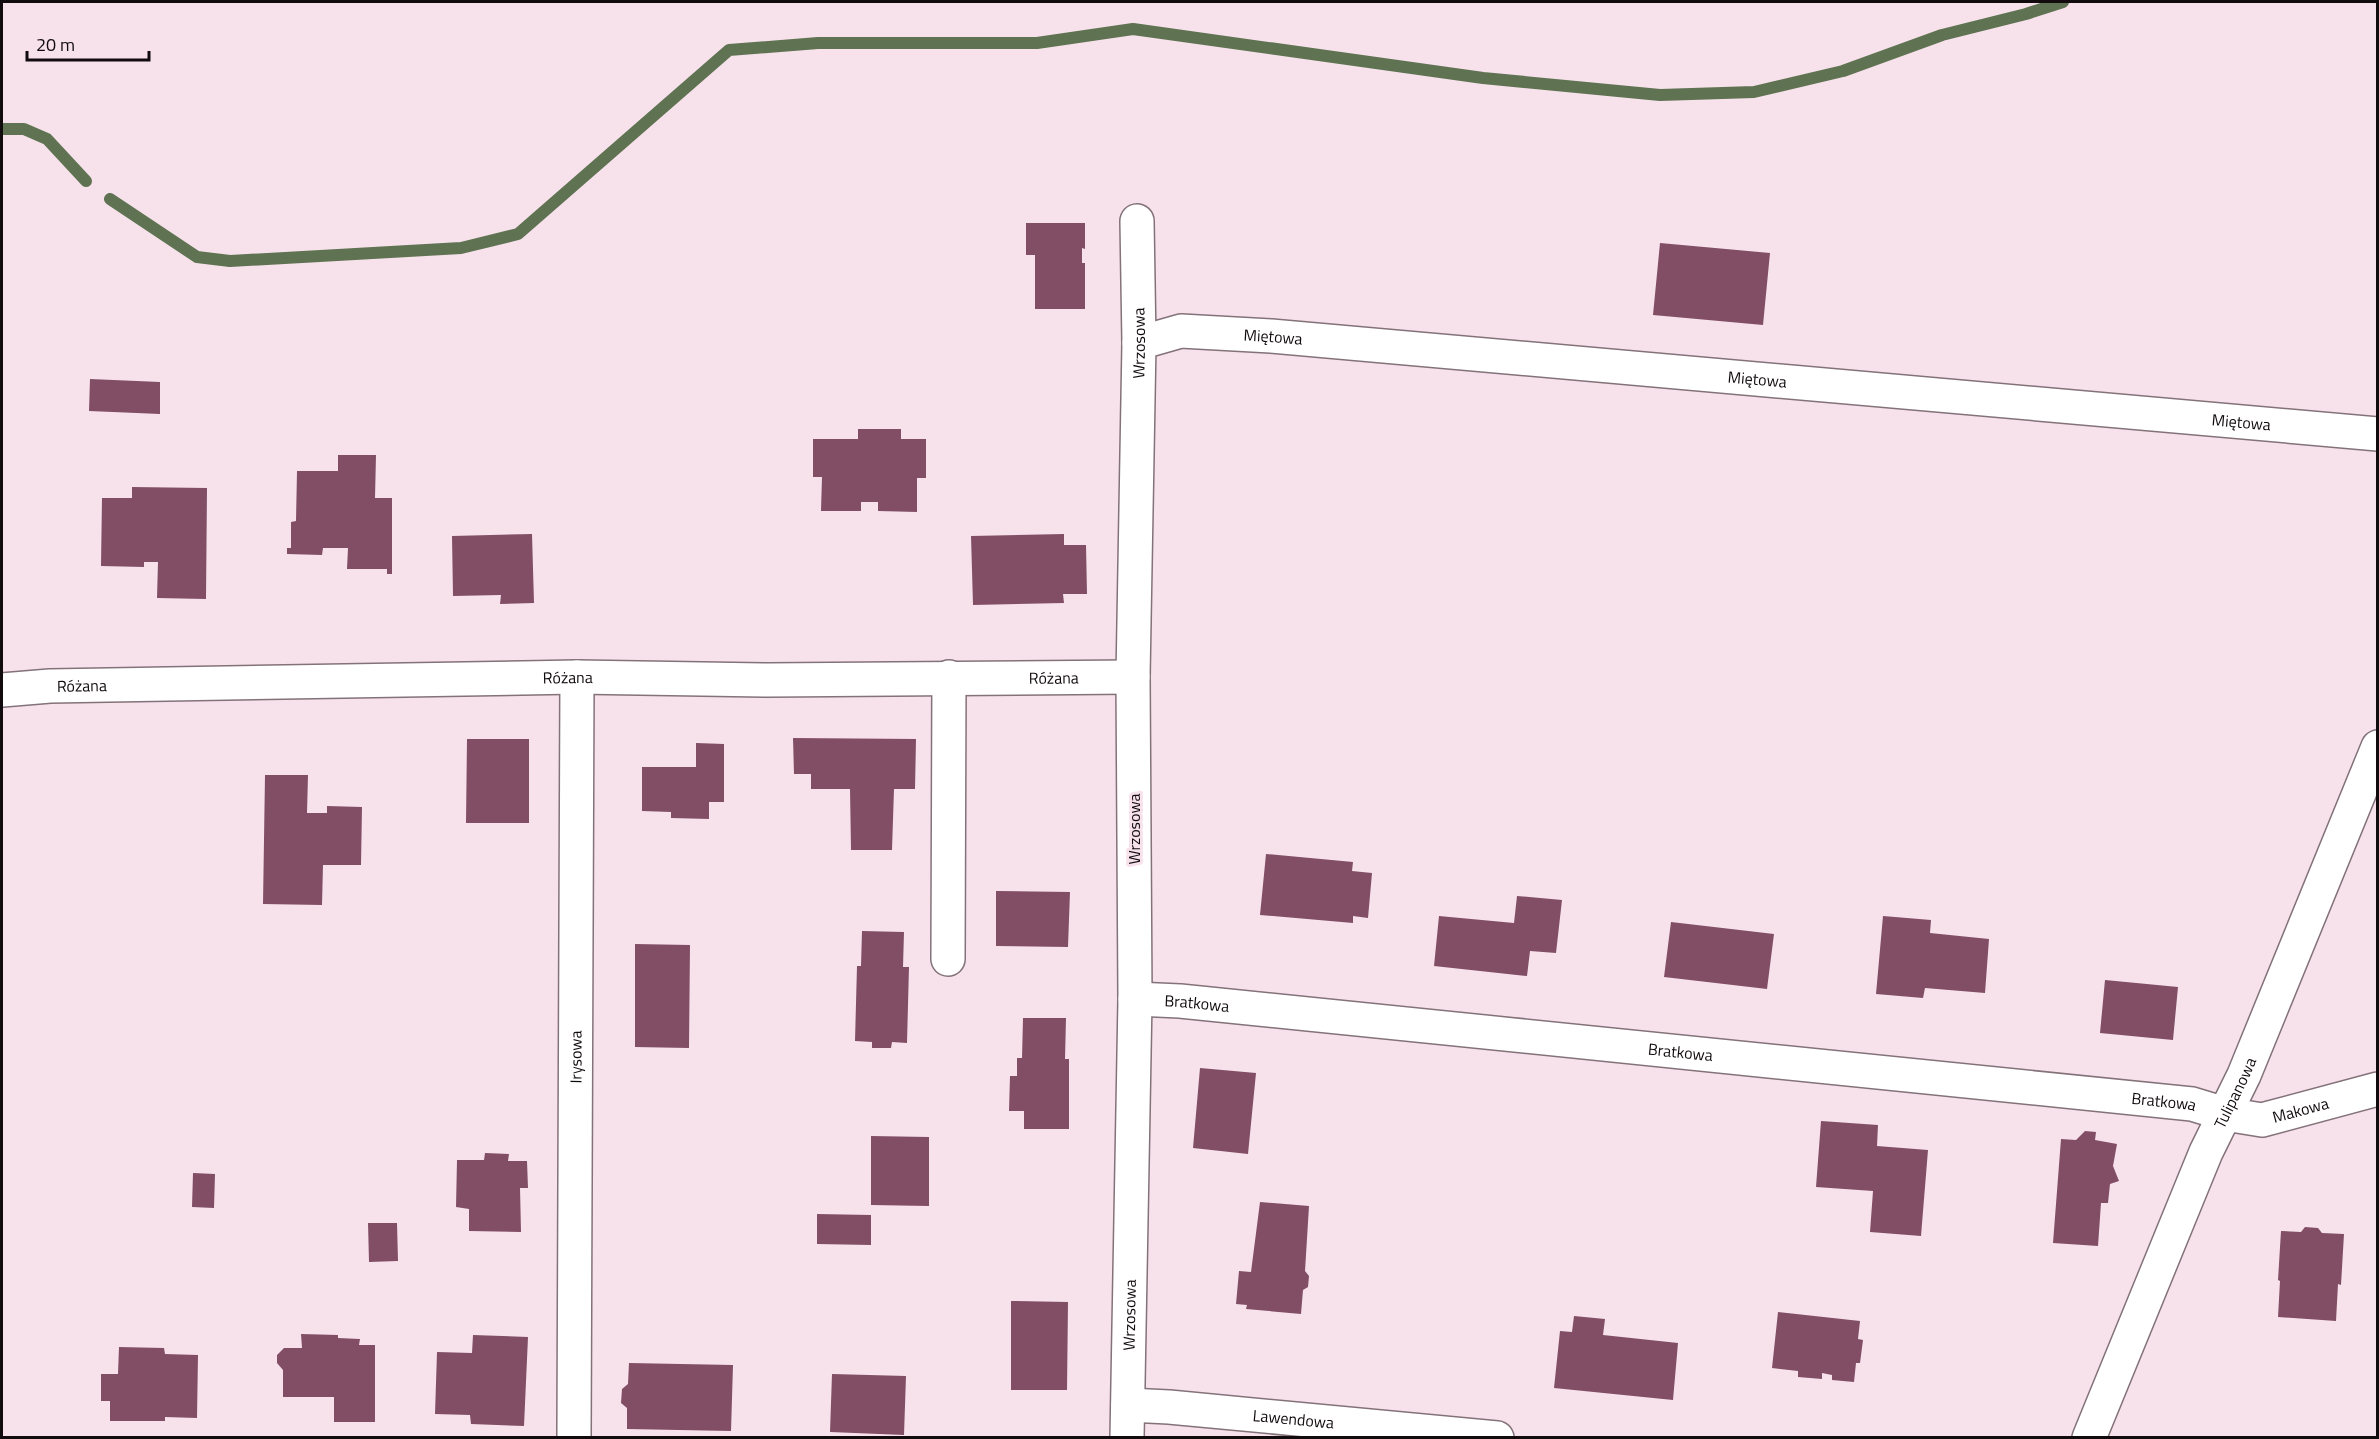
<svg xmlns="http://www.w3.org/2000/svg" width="2379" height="1439" viewBox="0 0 2379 1439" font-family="'Titillium Web',sans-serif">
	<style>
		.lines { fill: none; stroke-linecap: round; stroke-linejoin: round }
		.stream { stroke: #5f7352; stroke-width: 12 }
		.building { fill: #814e66 }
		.minor-casing { stroke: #837279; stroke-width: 36 }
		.minor { stroke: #fff; stroke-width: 33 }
		.labels { text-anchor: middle; stroke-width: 6; stroke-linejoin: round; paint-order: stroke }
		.street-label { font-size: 16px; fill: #110b0e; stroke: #f7e2eb }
	</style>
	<rect width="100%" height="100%" fill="#f7e2eb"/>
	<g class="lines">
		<path class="stream" d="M 2,129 L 24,129 L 47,139 L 86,181
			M 110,199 L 197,257 L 230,261 L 461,248 L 518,234 L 729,50 L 818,43 L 1037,43 L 1133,29 L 1483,78 L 1660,95 L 1754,92 L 1843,71 L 1942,35 L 2026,14 L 2063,2"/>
	</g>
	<path class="building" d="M 1026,223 L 1085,223 L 1085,249 L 1082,248 L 1082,263 L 1085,263 L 1085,309 L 1035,309 L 1035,255 L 1026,255 Z
		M 1660,243 L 1770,253 L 1763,325 L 1653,315 Z
		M 90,379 L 160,382 L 160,414 L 89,411 Z
		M 858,429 L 901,429 L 901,439 L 926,439 L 926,478 L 917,478 L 917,512 L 878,511 L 878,502 L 861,502 L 861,511 L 821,511 L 822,477 L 813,477 L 813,439 L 858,439 Z
		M 338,455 L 376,455 L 375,498 L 392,498 L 392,574 L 387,574 L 387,569 L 347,569 L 348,548 L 323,548 L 322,555 L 287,554 L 287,548 L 291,548 L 291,522 L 296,521 L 297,471 L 338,471 Z
		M 132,487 L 207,488 L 206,599 L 157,598 L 158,562 L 144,562 L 144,567 L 101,566 L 102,498 L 132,498 Z
		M 532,534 L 534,603 L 500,604 L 501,595 L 453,596 L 452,536 Z
		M 1064,534 L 1064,545 L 1086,545 L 1087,594 L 1063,594 L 1064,603 L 973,605 L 971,536 Z
		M 793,738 L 916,739 L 915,789 L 894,789 L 892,850 L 851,850 L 850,789 L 811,789 L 811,774 L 794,774 Z
		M 467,739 L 529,739 L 529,823 L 466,823 Z
		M 696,743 L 724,744 L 724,802 L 709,802 L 709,819 L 671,818 L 671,812 L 642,811 L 642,767 L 696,767 Z
		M 265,775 L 308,775 L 307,813 L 327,813 L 327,806 L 362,807 L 361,865 L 323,865 L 322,905 L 263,904 Z
		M 1266,854 L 1353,862 L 1352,871 L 1372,873 L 1368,918 L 1353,916 L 1353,923 L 1260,915 Z
		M 996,891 L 1070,892 L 1068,947 L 996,946 Z
		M 1517,896 L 1562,900 L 1556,953 L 1530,951 L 1527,976 L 1434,966 L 1439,916 L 1514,923 Z
		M 1883,916 L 1931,920 L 1930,933 L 1989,939 L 1985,993 L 1925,988 L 1923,998 L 1876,994 Z
		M 1671,922 L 1774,934 L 1767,989 L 1664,977 Z
		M 862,931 L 904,932 L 903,967 L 909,967 L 907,1043 L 892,1042 L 891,1048 L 872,1048 L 872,1042 L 855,1041 L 857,966 L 861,966 Z
		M 635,944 L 690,945 L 689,1048 L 635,1047 Z
		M 2105,980 L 2178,987 L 2173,1040 L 2100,1033 Z
		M 1023,1018 L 1066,1018 L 1065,1059 L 1069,1059 L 1069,1129 L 1024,1129 L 1024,1111 L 1009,1111 L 1010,1076 L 1017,1076 L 1017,1058 L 1022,1058 Z
		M 1200,1068 L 1256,1073 L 1248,1154 L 1193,1148 Z
		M 1821,1121 L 1878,1125 L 1877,1146 L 1928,1150 L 1921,1236 L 1870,1232 L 1873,1191 L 1816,1187 Z
		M 2085,1131 L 2096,1132 L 2095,1140 L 2117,1144 L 2113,1166 L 2119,1181 L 2110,1184 L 2108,1203 L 2101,1203 L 2098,1246 L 2053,1243 L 2061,1139 L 2076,1140 Z
		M 871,1136 L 929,1137 L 929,1206 L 871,1205 Z
		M 485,1153 L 509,1154 L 508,1161 L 527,1161 L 528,1188 L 520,1188 L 521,1232 L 469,1231 L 469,1209 L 456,1207 L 457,1160 L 484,1160 Z
		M 193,1173 L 215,1174 L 214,1208 L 192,1207 Z
		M 1260,1202 L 1309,1206 L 1305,1271 L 1309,1276 L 1308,1287 L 1303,1290 L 1301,1314 L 1246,1309 L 1247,1305 L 1236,1304 L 1239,1271 L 1251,1272 Z
		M 817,1214 L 871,1215 L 871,1245 L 817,1244 Z
		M 368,1223 L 397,1223 L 398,1261 L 369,1262 Z
		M 2305,1227 L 2318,1228 L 2322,1233 L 2344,1234 L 2341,1285 L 2338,1284 L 2336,1321 L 2278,1317 L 2280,1281 L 2278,1280 L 2281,1231 L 2301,1232 Z
		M 1011,1301 L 1068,1302 L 1067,1390 L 1011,1390 Z
		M 1778,1312 L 1860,1321 L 1858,1339 L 1863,1340 L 1860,1363 L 1856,1363 L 1854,1382 L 1832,1380 L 1832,1375 L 1822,1373 L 1822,1379 L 1798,1377 L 1798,1371 L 1772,1368 Z
		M 1574,1316 L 1605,1319 L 1603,1335 L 1678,1343 L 1673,1400 L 1554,1388 L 1560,1331 L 1572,1332 Z
		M 301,1334 L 338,1335 L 338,1338 L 360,1339 L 359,1345 L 375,1345 L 375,1422 L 334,1422 L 334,1397 L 283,1397 L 283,1370 L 277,1363 L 277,1355 L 284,1348 L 302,1348 Z
		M 473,1335 L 528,1337 L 524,1426 L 471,1424 L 470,1415 L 435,1414 L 437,1352 L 472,1353 Z
		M 119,1347 L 164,1348 L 165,1354 L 198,1355 L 197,1418 L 165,1417 L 165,1421 L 110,1421 L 110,1401 L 101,1401 L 101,1374 L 118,1374 Z
		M 629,1363 L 733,1365 L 731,1431 L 627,1429 L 627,1408 L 621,1403 L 622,1389 L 628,1384 Z
		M 832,1374 L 906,1376 L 904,1435 L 830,1432 Z"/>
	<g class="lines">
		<g class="minor-casing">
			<g id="minor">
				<path id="s1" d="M 1139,343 L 1181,331 L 1271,336 L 2378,434"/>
				<path id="s2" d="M 2,690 L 50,686 L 577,677 L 769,680 L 1133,677"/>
				<path d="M 948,959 L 949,677"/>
				<path id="s3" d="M 1135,999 L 1180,1001 L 2192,1104 L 2225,1114 L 2262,1120 L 2378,1089"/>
				<path id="s4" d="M 1128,1405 L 1169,1407 L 1497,1438"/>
				<path id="s5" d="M 574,1438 L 577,677"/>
				<path id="s6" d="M 1127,1438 L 1135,999 L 1133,677 L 1139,343 L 1137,221"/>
				<path id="s7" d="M 2089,1438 L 2206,1152 L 2244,1075 L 2378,747"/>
			</g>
		</g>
		<use href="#minor" class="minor"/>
	</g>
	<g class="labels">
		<g class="street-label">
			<text dy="6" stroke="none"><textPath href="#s1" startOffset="136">Miętowa</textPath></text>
			<text dy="6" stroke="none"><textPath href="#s6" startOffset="1095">Wrzosowa</textPath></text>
			<text dy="6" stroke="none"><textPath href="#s1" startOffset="622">Miętowa</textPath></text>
			<text dy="6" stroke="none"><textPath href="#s1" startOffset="1108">Miętowa</textPath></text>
			<text dy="6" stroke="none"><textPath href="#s2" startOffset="566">Różana</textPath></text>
			<text dy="6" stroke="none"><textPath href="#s2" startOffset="1052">Różana</textPath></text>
			<text dy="6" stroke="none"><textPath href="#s2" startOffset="80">Różana</textPath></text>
			<text transform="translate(1134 829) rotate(-90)" y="6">Wrzosowa</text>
			<text dy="6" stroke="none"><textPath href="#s3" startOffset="62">Bratkowa</textPath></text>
			<text dy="6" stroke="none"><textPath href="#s3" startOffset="548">Bratkowa</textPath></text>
			<text dy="6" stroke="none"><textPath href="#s5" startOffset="381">Irysowa</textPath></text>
			<text dy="6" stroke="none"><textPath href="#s7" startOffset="375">Tulipanowa</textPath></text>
			<text dy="6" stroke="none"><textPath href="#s3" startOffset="1034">Bratkowa</textPath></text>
			<text dy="6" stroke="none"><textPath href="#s3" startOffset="1174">Makowa</textPath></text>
			<text dy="6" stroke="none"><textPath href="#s6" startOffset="123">Wrzosowa</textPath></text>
			<text dy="6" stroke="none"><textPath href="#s4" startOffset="166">Lawendowa</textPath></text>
		</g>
	</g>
	<rect width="2379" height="1439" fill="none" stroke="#110b0e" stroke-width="6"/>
	<path d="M27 51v9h122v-9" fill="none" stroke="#110b0e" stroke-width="3"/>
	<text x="36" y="51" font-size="18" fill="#110b0e" stroke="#f7e2eb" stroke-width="4.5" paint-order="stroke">20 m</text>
</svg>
